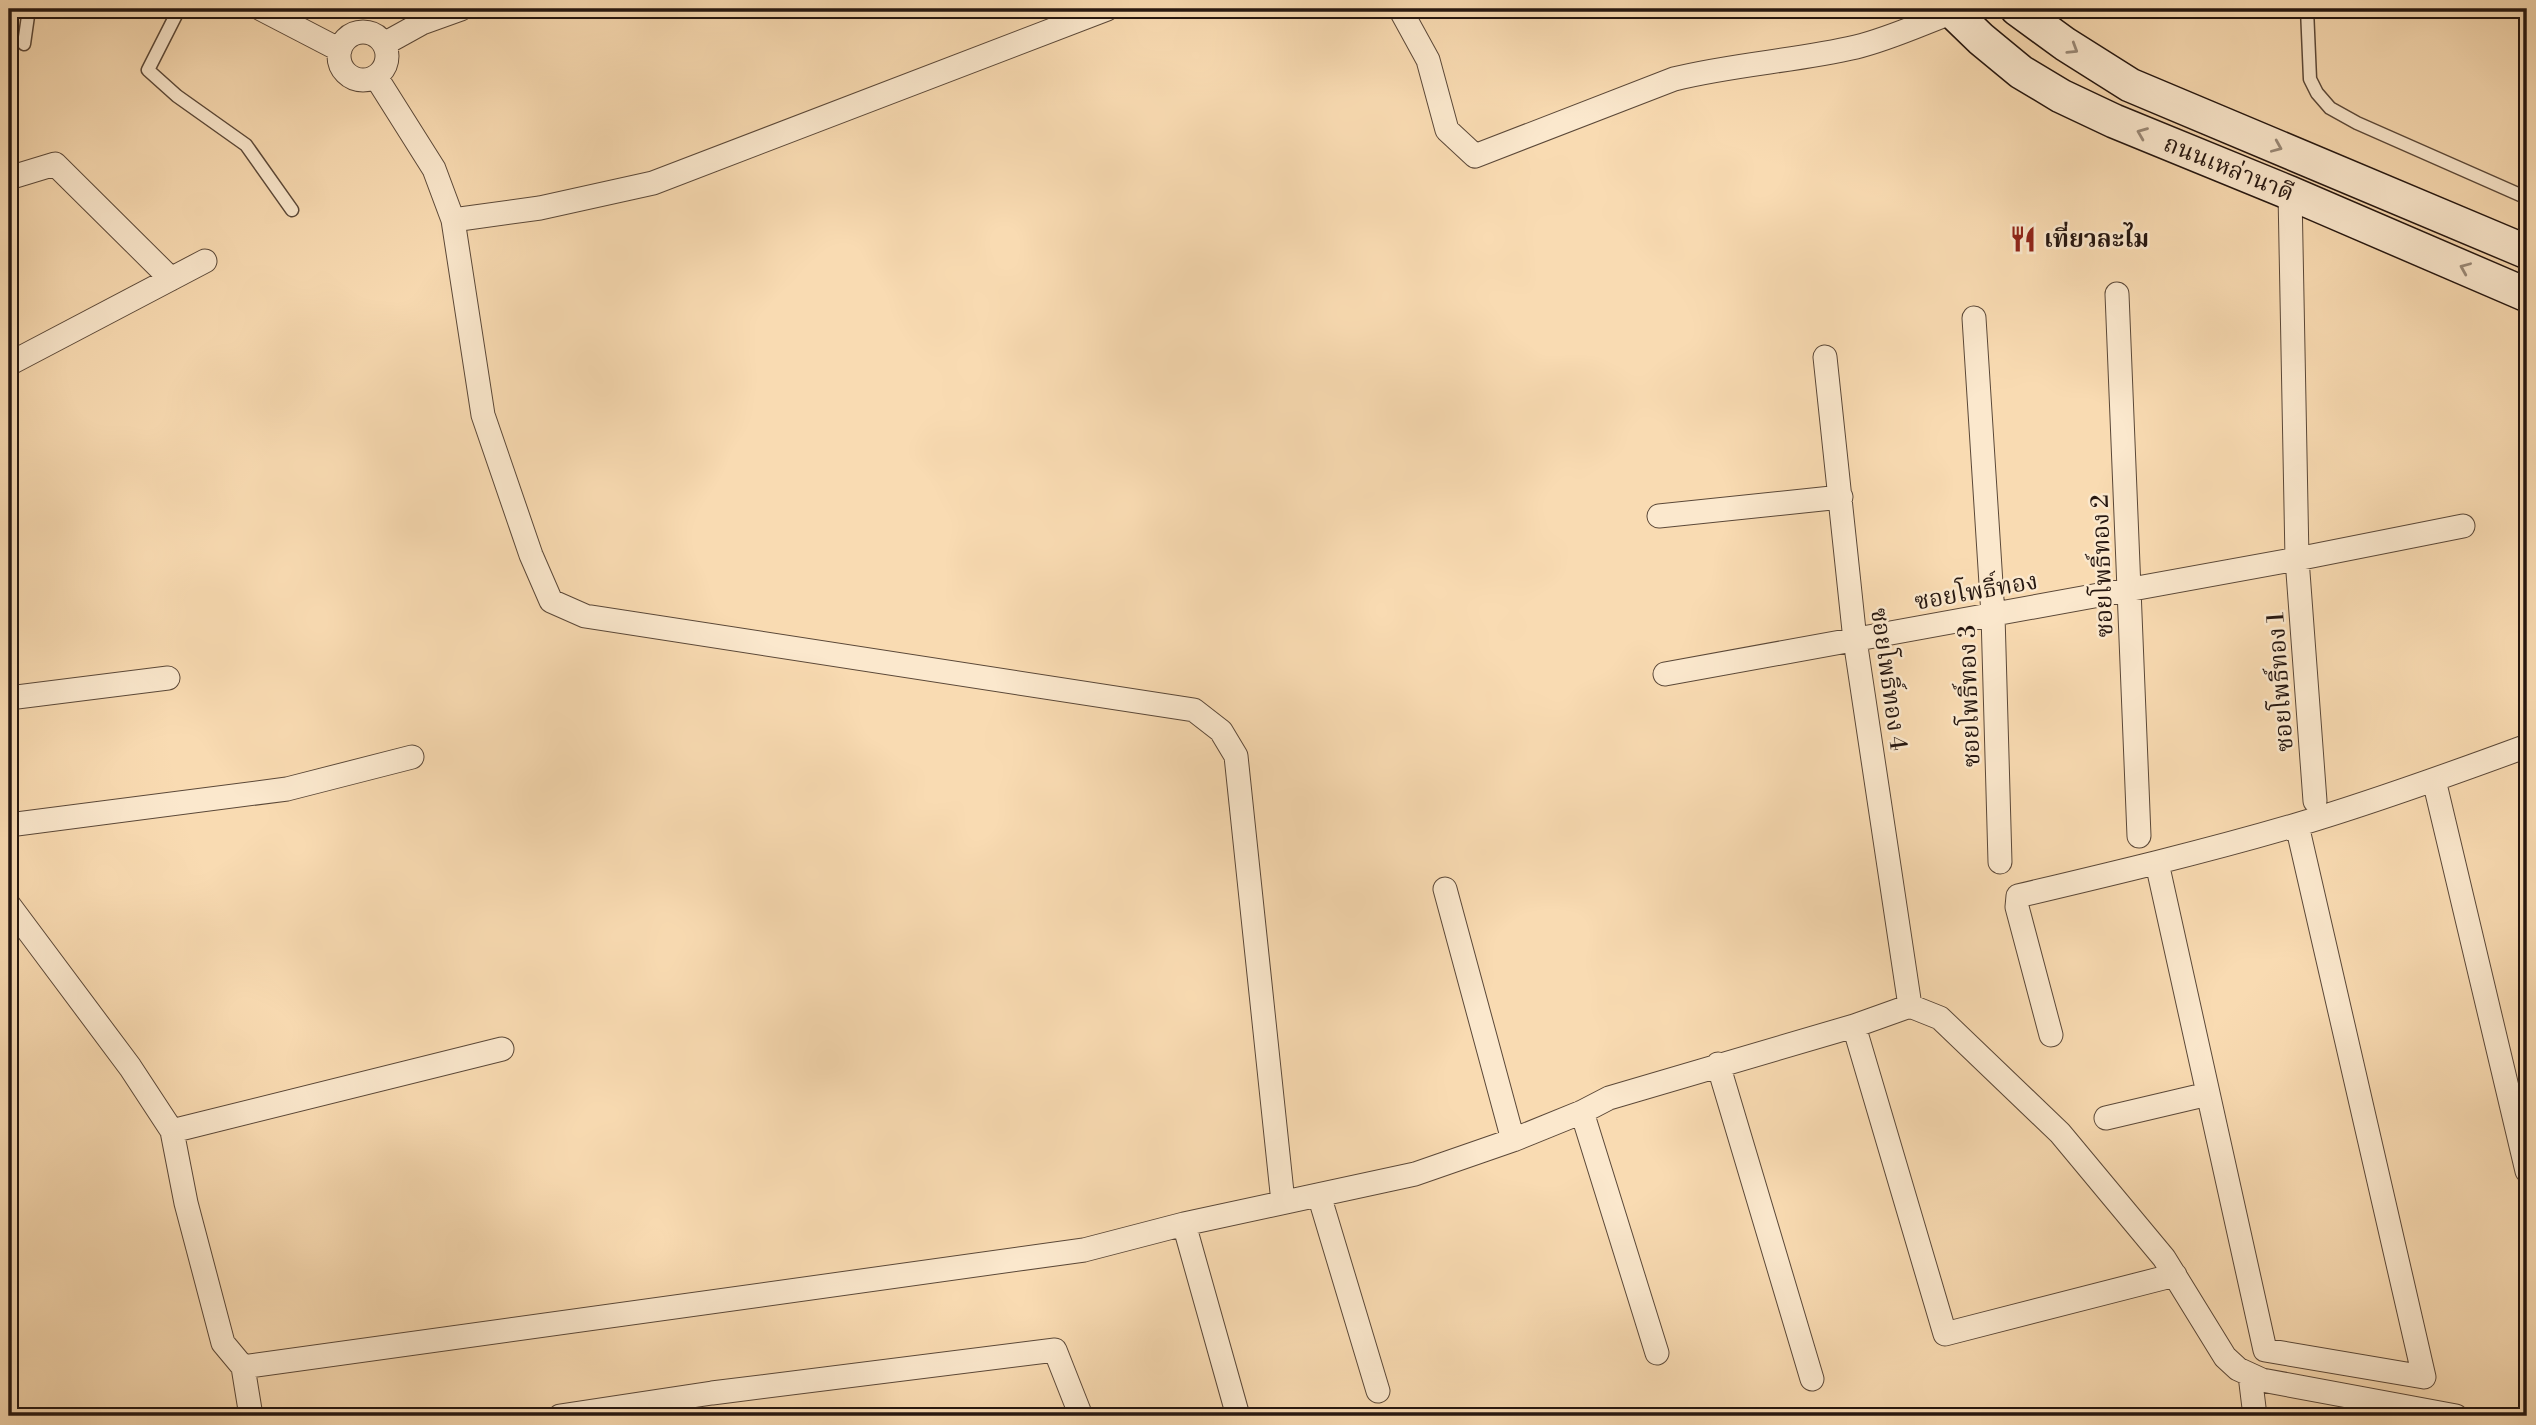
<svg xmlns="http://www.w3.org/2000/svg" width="2536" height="1425" viewBox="0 0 2536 1425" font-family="'Libre Bodoni','Noto Serif Thai',serif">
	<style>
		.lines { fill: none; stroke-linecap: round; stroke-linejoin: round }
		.service-casing { stroke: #5b4838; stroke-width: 15 }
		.minor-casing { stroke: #5b4838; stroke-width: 25 }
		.secondary-casing { stroke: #261710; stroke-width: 36 }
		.service { stroke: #fbe8cd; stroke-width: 12 }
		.minor { stroke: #fbe8cd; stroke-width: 23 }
		.secondary { stroke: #fbe8cd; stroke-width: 33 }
		.oneway { stroke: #9b8a78 }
		.labels { text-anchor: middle; stroke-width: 5; stroke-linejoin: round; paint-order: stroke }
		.street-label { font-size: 24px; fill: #261710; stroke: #fbe8cd }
		.poi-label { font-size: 24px; font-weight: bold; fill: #261710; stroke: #fbe8cd; text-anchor: start }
	</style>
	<rect width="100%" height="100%" fill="#f9dbb2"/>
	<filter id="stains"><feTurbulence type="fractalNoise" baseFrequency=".00286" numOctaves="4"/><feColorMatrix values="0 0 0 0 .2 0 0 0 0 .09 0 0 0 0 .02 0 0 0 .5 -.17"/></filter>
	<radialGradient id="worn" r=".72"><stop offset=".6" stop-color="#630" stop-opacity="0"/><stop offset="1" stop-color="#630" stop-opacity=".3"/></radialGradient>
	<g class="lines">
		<g class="service-casing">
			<path id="service" d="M 179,9 L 148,70 L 177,96 L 246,145 L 292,210
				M 2307,9 L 2310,79 L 2317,93 L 2330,108 L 2357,123 L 2527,198
				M 24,44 L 29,9"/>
		</g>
		<g class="minor-casing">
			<path id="minor" d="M 261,9 L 340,50
				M 1107,9 L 653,183 L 540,208 L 453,220 L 483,415 L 531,555 L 551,601 L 585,616 L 1194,710 L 1221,731 L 1236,756 L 1283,1202
				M 1400,9 L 1428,60 L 1447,130 L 1475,156 L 1674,79 C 1734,64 1796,61 1856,47 C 1889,39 1921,24 1953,12
				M339 56a24 24 0 1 1 48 0a24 24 0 1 1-48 0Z
				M 384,44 L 422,23 L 461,9
				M 376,77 L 434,169 L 453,220
				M 9,178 L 55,164 L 171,279
				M 2290,193 L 2297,559 L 2315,801
				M 2117,294 L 2139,836
				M 1974,318 L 1993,615 L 2000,862
				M 1825,357 L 1855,640 L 1910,1006
				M 9,364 L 205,261
				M 1659,516 L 1841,497
				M 1665,674 L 2297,559 L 2463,526
				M 9,698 L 168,678
				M 2434,780 L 2527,1171
				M 9,825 L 287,789 L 412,757
				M 2157,863 L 2265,1350 L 2424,1377 L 2297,825
				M 1445,889 L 1513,1140
				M 9,905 L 130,1067 L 172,1131 L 502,1049
				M 1854,1026 L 1945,1334 L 2175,1275
				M 2051,1035 L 2017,907 L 2018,896 C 2111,874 2204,852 2296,825 C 2374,802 2451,774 2527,746
				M 1718,1064 L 1812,1379
				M 1582,1112 L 1657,1353
				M 2106,1118 L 2208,1094
				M 172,1131 L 186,1203 L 223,1343 L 243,1367 L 251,1416
				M 1319,1195 L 1378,1391
				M 1184,1224 L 1238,1416
				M 243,1367 L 1084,1250 L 1184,1224 L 1415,1174 L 1513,1140 L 1582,1112 L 1609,1098 L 1854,1026 L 1910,1006 L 1940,1018 L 2060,1133 L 2164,1258 L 2225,1357 L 2238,1369 L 2262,1380 L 2456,1416
				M 2250,1375 L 2255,1416
				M 560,1416 L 712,1393 L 1055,1350 L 1081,1416"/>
		</g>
		<g class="secondary-casing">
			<path id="secondary" d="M 1950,9 L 1981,39 L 2021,72 L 2061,96 L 2114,121 L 2290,193 L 2527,295
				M 2017,9 L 2065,44 L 2130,85 L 2527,252"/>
		</g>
		<use href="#service" class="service"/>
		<use href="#minor" class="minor"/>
		<use href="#secondary" class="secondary"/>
	</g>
	<defs><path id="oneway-chevron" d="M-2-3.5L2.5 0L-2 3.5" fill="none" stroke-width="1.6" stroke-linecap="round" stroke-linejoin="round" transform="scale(1.75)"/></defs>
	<g class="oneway">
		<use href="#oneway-chevron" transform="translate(2073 49) rotate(32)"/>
		<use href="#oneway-chevron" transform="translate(2142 133) rotate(-158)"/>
		<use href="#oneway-chevron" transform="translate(2277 147) rotate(23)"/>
		<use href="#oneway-chevron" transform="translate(2465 268) rotate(-157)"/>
	</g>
	<defs>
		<g id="restaurant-bare" transform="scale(2.1)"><path d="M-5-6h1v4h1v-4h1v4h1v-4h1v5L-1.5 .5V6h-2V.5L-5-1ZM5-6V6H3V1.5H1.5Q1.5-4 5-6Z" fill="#8f2418" stroke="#fbe8cd" stroke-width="2.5" paint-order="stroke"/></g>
	</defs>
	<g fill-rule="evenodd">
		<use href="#restaurant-bare" x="2023" y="239"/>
	</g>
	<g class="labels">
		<g class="street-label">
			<text transform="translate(2229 168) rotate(22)" y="8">ถนนเหล่านาดี</text>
			<text transform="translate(2102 566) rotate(-92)" y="8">ซอยโพธิ์ทอง 2</text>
			<text transform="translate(1976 591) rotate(-10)" y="8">ซอยโพธิ์ทอง</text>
			<text transform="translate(1889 679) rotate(82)" y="8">ซอยโพธิ์ทอง 4</text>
			<text transform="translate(2280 682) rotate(-94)" y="8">ซอยโพธิ์ทอง 1</text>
			<text transform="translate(1969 696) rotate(-92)" y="8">ซอยโพธิ์ทอง 3</text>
		</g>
		<g class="poi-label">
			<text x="2044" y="247">เที่ยวละไม</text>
		</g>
	</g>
	<rect width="2536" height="1425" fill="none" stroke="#f9dbb2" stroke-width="35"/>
	<rect x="10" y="10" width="2515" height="1404" fill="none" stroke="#261710" stroke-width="3.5"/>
	<rect x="18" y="18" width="2501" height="1390" fill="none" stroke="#261710" stroke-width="2"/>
	<rect width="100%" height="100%" filter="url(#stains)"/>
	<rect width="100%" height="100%" fill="url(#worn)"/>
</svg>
